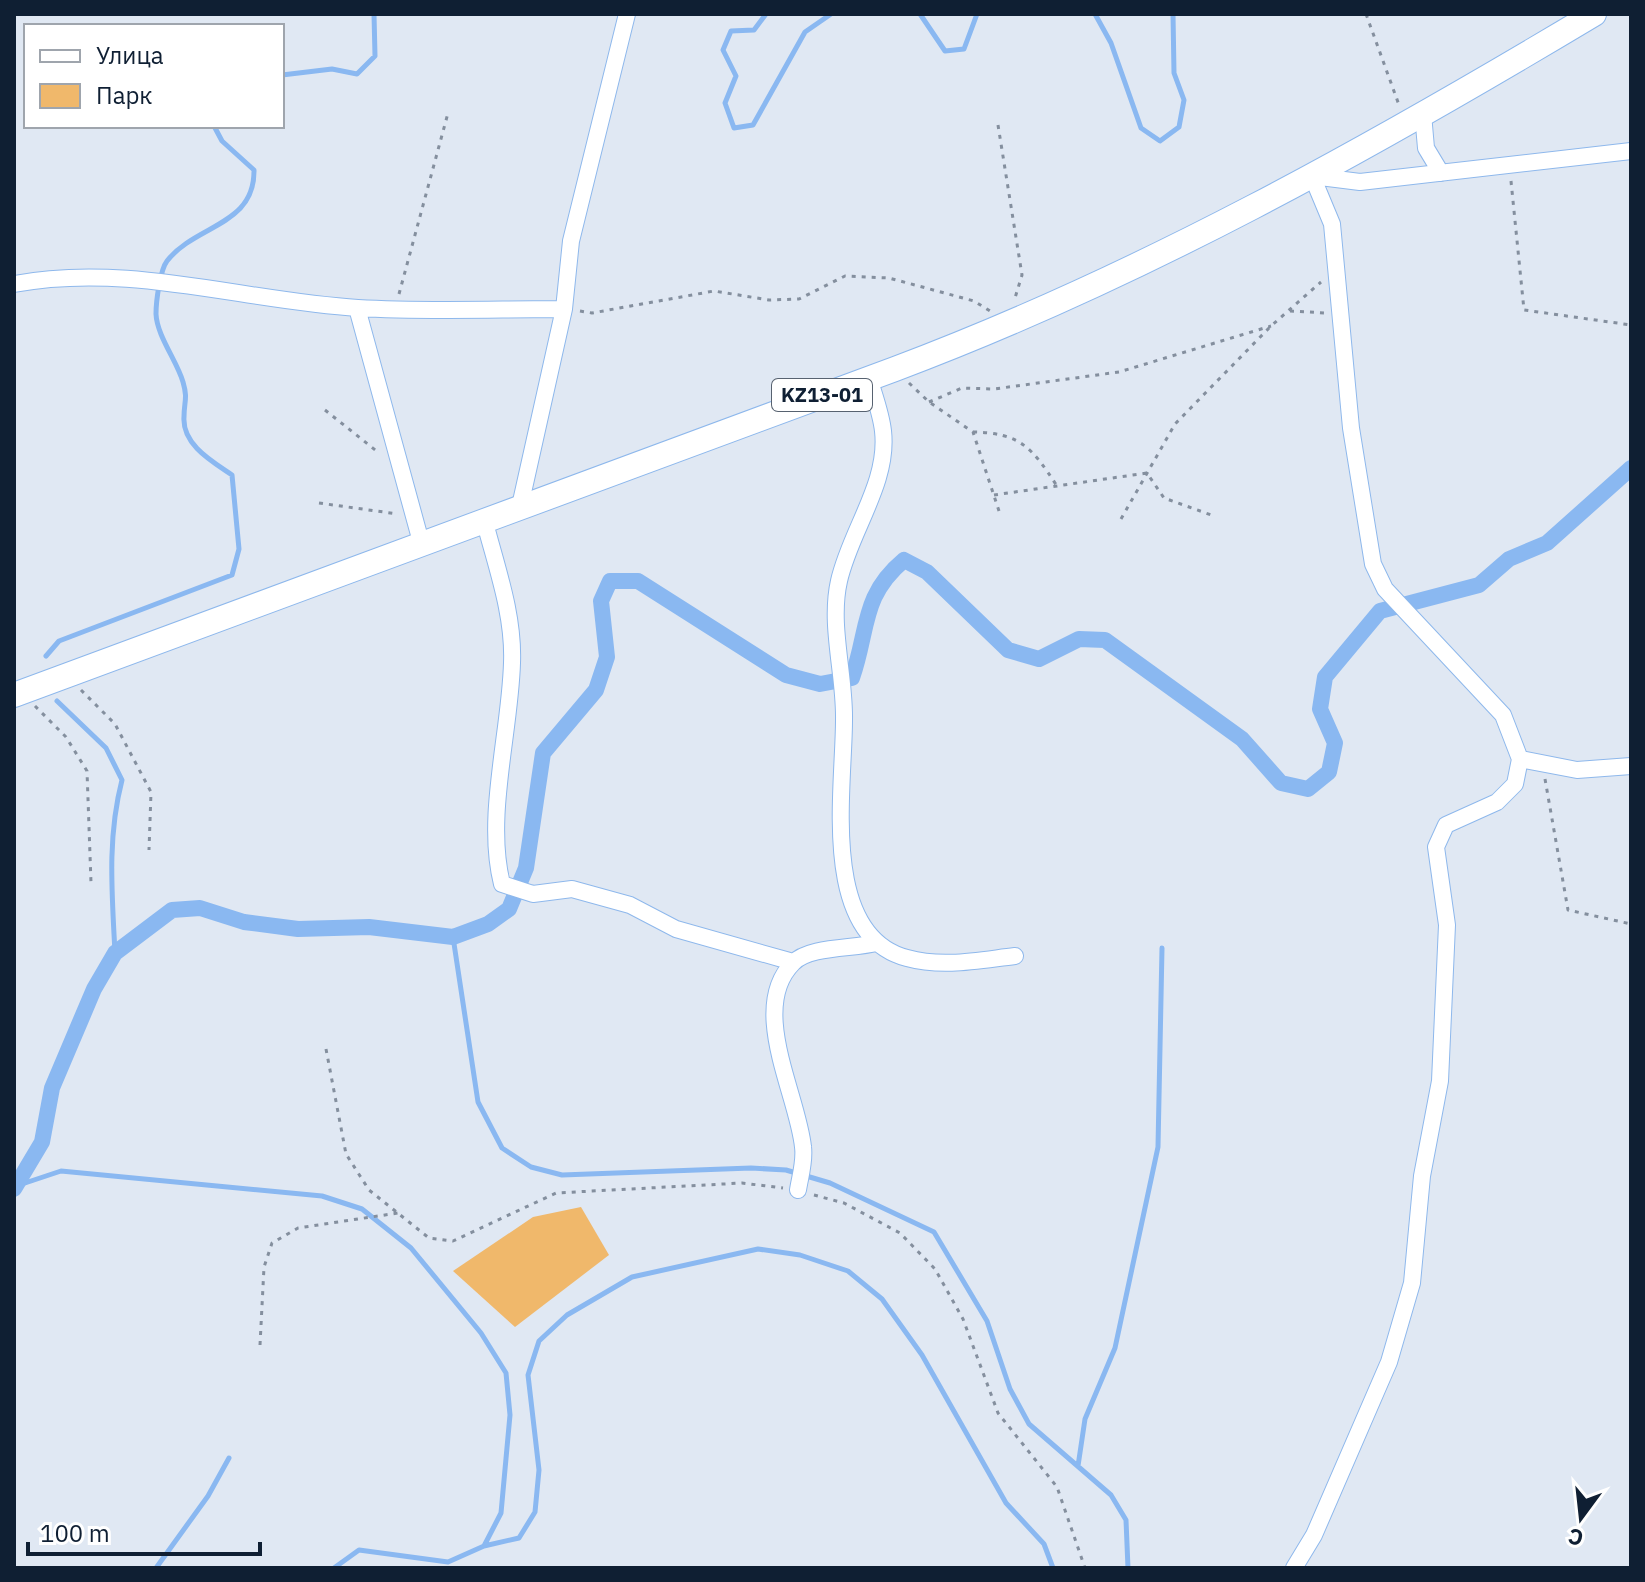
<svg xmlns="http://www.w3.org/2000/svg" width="1645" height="1582" viewBox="0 0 1645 1582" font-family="'IBM Plex Sans',sans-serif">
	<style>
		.green { fill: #f0b86b }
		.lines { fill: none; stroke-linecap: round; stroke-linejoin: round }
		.stream { stroke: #8ab8f1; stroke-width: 5 }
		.canal { stroke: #8ab8f1; stroke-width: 16 }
		.minor-casing { stroke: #8eb8ec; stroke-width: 18 }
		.highway-casing { stroke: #8eb8ec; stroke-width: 26 }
		.path { stroke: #848f9e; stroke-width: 3; stroke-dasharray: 4 6; stroke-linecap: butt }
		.minor { stroke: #fff; stroke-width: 16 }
		.highway { stroke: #fff; stroke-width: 24 }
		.labels { text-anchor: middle; stroke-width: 6; stroke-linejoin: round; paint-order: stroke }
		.shield { fill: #fff; stroke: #576270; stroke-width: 2 }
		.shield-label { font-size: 20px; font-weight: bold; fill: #0f1f33 }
	</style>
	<rect width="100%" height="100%" fill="#e0e8f3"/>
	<path class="green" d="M 581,1207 L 609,1255 L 515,1327 L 453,1271 L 533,1217 Z"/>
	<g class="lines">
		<path class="stream" d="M 766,14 L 754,30 L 731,31 L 723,50 L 736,76 L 725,103 L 734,128 L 753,125 L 805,32 L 831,14
			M 920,14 L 945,51 L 964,49 L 977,14
			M 1095,14 L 1111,43 L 1141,128 L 1160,141 L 1179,127 L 1184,100 L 1174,73 L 1173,14
			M 282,75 L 332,69 L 357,74 L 375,56 L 374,14
			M 46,656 L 59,641 L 232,575 L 239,549 L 232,475 C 213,462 182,445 184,417 C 184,401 188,399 183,382 C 177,361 157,336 156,314 C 156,302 160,270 167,261 C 196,224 255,226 254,170 L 222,141 L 214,126
			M 57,701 L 106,748 L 122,780 C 107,838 112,893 115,953
			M 453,937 L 478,1102 L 502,1148 L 531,1167 L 562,1175 L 751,1168 L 786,1170 L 830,1183 L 934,1232 L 987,1321 L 1010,1389 L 1029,1424 L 1111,1495 L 1126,1520 L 1128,1568
			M 19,1185 L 61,1171 L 322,1196 L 362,1209 L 411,1248 L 481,1333 L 506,1373 L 510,1415 L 501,1513 L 484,1546 L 448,1562 L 359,1550 L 334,1568
			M 1078,1466 L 1085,1419 L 1115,1348 L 1158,1147 L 1162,948
			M 484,1546 L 519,1538 L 535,1512 L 539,1470 L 528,1375 L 539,1341 L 567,1315 L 632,1277 L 758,1249 L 800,1255 L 848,1271 L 882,1299 L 922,1355 L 1006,1503 L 1044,1544 L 1053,1568
			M 156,1568 L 208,1496 L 229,1458"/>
		<path class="canal" d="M 14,1189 L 42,1142 L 52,1088 L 94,989 L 115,953 L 172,910 L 200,908 L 244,922 L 298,929 L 369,927 L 453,937 L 488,924 L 509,909 L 526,868 L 543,753 L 596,690 L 607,657 L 601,601 L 610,581 L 638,581 L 786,675 L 820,684 L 852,678 C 869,629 861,596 904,560 L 927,572 L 1008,650 L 1039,659 L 1079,639 L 1105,640 L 1242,739 L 1281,783 L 1308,789 L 1329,772 L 1335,743 L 1320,709 L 1325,677 L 1380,611 L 1479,585 L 1509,559 L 1547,543 L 1631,468"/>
		<g class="minor-casing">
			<path id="minor" d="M 1423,114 L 1426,148 L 1441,173
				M 14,284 C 129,262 243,301 358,308 C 426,312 496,309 564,309
				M 357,308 L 421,542
				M 869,378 C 874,395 881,413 883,431 C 889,483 850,531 839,581 C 829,625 845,675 844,720 C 844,789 819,935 907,958 C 943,968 980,960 1015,956
				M 520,506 L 564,309 L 571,241 L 627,14
				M 484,519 C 496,566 514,614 512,663 C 510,733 485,817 502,884 L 533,894 L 572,889 L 630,905 L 676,929 L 793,962
				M 1520,759 L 1577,770 L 1631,766
				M 798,1190 C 800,1177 805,1161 803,1147 C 798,1095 748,1008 793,963 C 809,946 853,949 876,943
				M 1294,1568 L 1314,1535 L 1389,1362 L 1412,1283 L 1422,1176 L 1440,1081 L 1447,925 L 1436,847 L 1446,825 L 1497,802 L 1515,784 L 1520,759 L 1503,715 L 1385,589 L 1373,564 L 1351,428 L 1332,224 L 1312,176 L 1360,182 L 1631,151"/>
		</g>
		<g class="highway-casing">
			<path id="highway" d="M 14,695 L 895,369 C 1140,277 1370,148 1594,14"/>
		</g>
		<path class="path" d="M 1366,14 L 1399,105
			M 998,125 L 1022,275 L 1015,298
			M 1511,181 L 1524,310 L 1631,325
			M 399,294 L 448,113
			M 580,311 L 592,313 L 714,291 L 769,300 L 799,299 L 845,276 L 889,278 L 974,301 L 990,311
			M 1290,311 L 1326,313
			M 909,383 L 929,402 L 973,432 L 1000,514
			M 929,402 L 962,388 L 994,389 L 1119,372 L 1271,326
			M 325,410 L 379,453
			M 973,432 C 1021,433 1032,448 1057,486
			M 994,495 L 1147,473 L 1164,498 L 1214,516
			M 319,503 L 398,514
			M 1121,519 L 1175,424 L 1271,326 L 1321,282
			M 81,690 L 115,724 L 151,792 L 149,850
			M 35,706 L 66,737 L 87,771 L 91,883
			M 1545,779 L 1568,910 L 1631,924
			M 326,1049 L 346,1154 L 369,1190 L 429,1238 L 453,1241 L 556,1193 L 742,1183 L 783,1188
			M 814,1195 L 844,1203 L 900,1233 L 935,1269 L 963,1319 L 998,1413 L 1057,1487 L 1085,1568
			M 260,1345 L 264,1267 L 272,1243 L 298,1228 L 398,1213"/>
		<use href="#minor" class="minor"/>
		<use href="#highway" class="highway"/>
	</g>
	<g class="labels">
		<rect class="shield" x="772" y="379" width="100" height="32" rx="6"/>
		<g class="shield-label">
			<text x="822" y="402">KZ13-01</text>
		</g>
	</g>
	<rect width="1645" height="1582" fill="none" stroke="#0f1f33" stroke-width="32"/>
	<rect x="24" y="24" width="260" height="104" fill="#ffffff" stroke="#9fa5ad" stroke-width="2"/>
	<rect x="40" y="50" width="40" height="12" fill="#ffffff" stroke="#9fa5ad" stroke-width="2"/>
	<text x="96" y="64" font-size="24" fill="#0f1f33">Улица</text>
	<rect x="40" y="84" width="40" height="24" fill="#f0b86b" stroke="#9fa5ad" stroke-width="2"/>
	<text x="96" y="104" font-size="24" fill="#0f1f33">Парк</text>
	<g transform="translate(1581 1518) rotate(195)" stroke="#ffffff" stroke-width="6" paint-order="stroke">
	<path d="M0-6L14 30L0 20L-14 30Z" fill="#0f1f33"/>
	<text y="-12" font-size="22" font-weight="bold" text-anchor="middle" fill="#0f1f33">С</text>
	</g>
	<path d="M28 1542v12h232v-12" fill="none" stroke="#0f1f33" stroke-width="4"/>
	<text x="40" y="1542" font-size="24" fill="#0f1f33" stroke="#ffffff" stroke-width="6" paint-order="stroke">100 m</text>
</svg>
